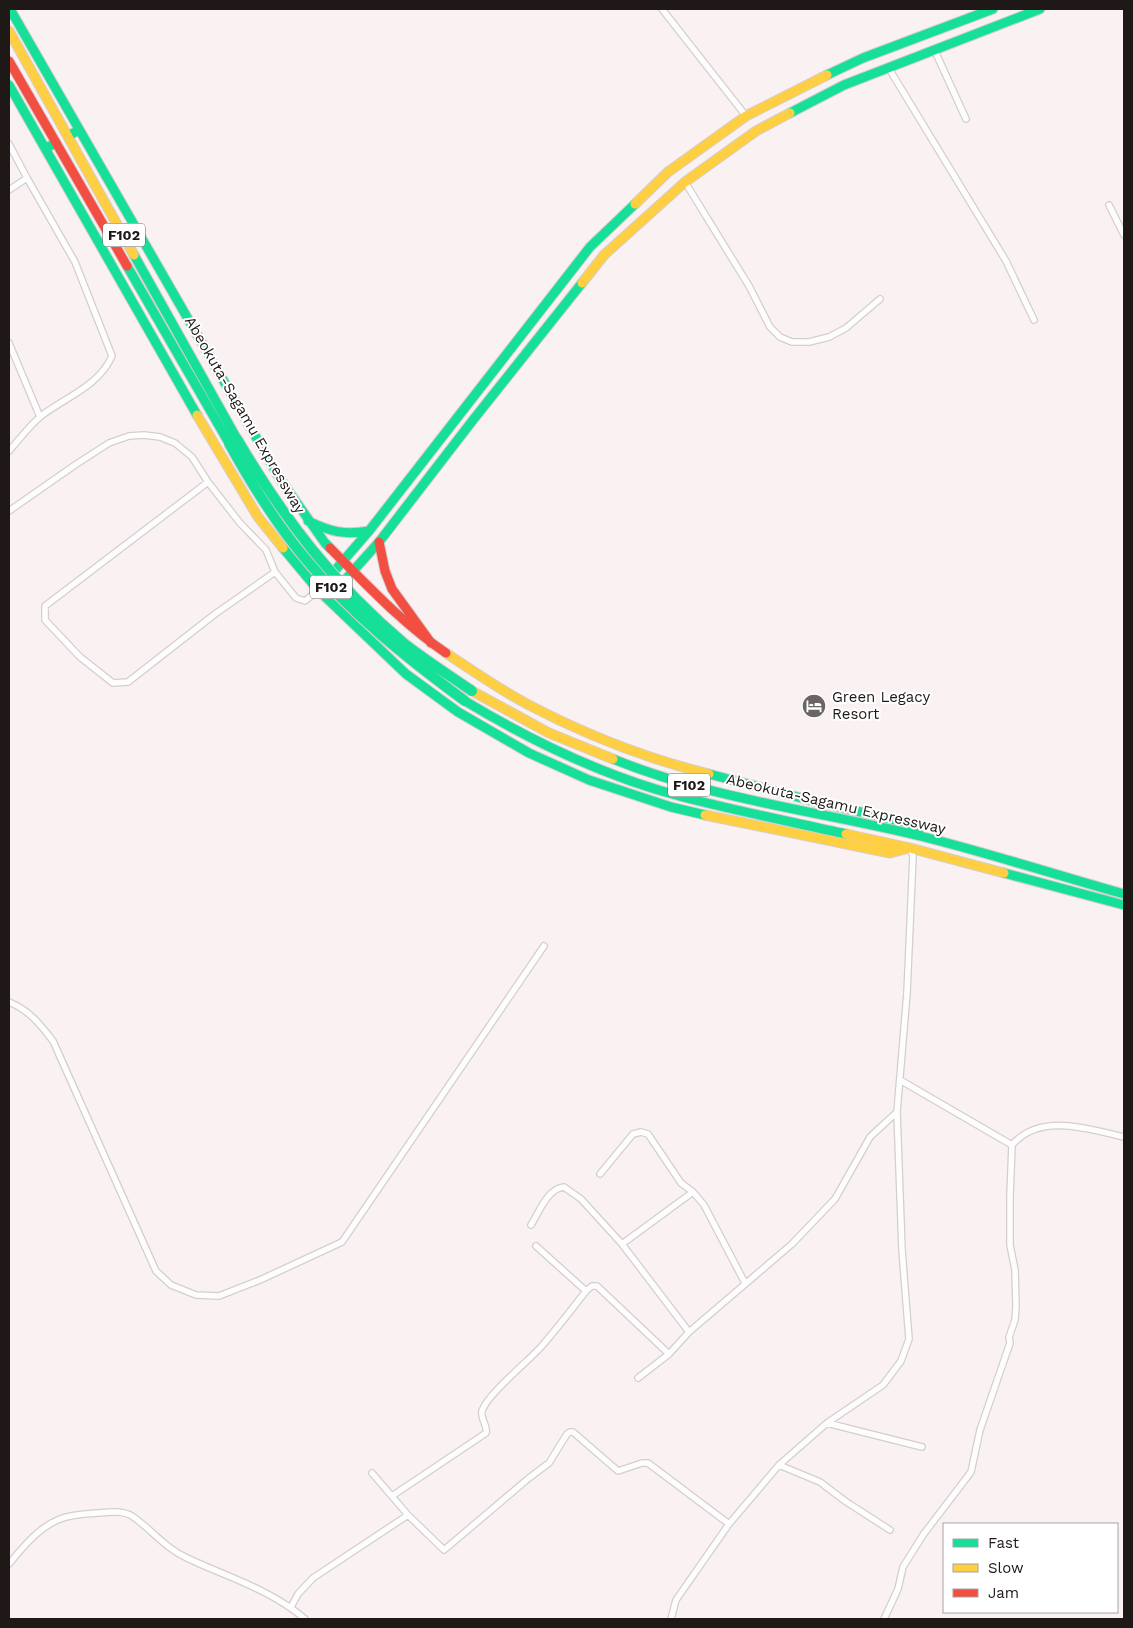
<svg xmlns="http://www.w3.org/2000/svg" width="1133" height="1628" viewBox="0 0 1133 1628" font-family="'Work Sans',sans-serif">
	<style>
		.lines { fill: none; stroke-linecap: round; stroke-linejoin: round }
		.street-casing { stroke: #d5cece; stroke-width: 8 }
		.fast-casing { stroke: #d5cece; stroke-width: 11 }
		.slow-casing { stroke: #d5cece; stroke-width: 11 }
		.jam-casing { stroke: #d5cece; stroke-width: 11 }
		.street { stroke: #fefdfd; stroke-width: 5.5 }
		.fast { stroke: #16e098; stroke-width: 9 }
		.slow { stroke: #ffcf43; stroke-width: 9 }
		.jam { stroke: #f24e42; stroke-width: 9 }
		.fast-bridge-casing { stroke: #d5cece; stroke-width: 12; stroke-linecap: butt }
		.fast-bridge { stroke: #16e098; stroke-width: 10 }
		.labels { text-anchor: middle; stroke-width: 4; stroke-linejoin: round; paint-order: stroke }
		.shield { fill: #fff; stroke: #625d5d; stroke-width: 1 }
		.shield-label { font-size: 14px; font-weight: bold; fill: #1e1817 }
		.street-label { font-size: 15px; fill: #1e1817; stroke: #fff }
		.poi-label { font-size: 15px; fill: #1e1817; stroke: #fff; text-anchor: start }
	</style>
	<rect width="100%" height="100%" fill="#faf2f2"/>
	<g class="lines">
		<g class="street-casing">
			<path id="street" d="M 662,9 L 746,116
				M 934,49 L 966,119
				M 888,67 L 1006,261 L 1034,320
				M 9,144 L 27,178 L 75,262 L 112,356 C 99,386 66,397 41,416 C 29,426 19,440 9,451
				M 685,182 L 749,286 L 770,327 L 780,337 L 792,342 L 809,342 L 829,337 L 846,328 L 880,299
				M 9,190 L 27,178
				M 1109,205 L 1124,235
				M 9,343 L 40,417
				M 208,482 L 45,606 L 45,620 L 80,657 L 113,683 L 128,682 L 215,614 L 275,572
				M 9,511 L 75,465 L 109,443 L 129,436 L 144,435 L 160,437 L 175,443 L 192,457 L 208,482 L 240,523 L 266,550 L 275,572 L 296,598 L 305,601 L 318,590
				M 9,1002 C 29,1010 40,1024 53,1041 L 156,1271 L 171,1285 L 196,1295 L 219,1296 L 260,1280 L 342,1242 L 544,946
				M 900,1080 L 1012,1145
				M 600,1174 L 633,1134 L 641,1132 L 648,1134 L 681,1183 L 693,1192 L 704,1205 L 745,1283
				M 531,1225 C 539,1212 548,1188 564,1187 L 581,1199 L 622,1244 L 693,1192
				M 622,1244 L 689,1332
				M 536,1246 L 586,1291
				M 638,1378 L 669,1354 L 689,1332 L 792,1244 L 835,1199 L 870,1137 L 897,1112
				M 827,1423 L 922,1447
				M 779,1465 L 820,1482 L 845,1501 L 890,1530
				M 392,1496 L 486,1433 C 488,1425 480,1419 482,1411 C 487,1395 527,1362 540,1348 C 556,1330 571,1310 586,1291 L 592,1286 L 597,1286 L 669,1354
				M 408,1515 L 444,1550 L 529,1478 L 549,1463 L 567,1434 L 570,1432 L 573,1432 L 618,1471 L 642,1463 L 648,1463 L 729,1524
				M 9,1564 C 23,1547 39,1527 60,1519 C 72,1514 86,1514 98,1513 C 109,1512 122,1510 132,1516 C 151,1529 165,1548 187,1558 C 227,1577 270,1589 305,1619
				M 291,1607 L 298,1594 L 313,1578 L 408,1515 L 372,1473
				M 671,1619 L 676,1600 L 729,1524 L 779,1465 L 827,1423 L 883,1385 L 901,1361 L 909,1339 L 902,1250 L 897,1112 L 907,993 L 913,856 L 910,848
				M 884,1619 L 898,1589 L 903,1567 L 923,1535 L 971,1472 L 980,1430 L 1010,1343 L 1009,1337 L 1015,1320 L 1016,1306 L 1015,1270 L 1010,1245 L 1010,1196 L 1012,1145 C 1040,1112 1089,1129 1124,1137"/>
		</g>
		<g class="fast-casing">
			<path id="fast" d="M 10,9 L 280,479 L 325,543 L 330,548
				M 827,75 L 863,58 L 993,9
				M 9,85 L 197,415
				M 790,113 L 844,85 L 1040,9
				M 68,136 L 79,130
				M 46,148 L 56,143
				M 134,255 L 237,439
				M 127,266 L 229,443
				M 308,521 C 331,532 344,535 369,531
				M 283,548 L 318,590 L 406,674 L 458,712 L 529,753 L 589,780 L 671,807 L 705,815
				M 318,590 L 369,531 L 590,247 L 635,204
				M 328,599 L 379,542 L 473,420 L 582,283
				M 465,701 C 533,742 606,777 683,797 C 737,811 792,822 846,834
				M 613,759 C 711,799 818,811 920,836 C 989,853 1056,875 1124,894
				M 709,774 L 813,801 L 909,823 L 921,836
				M 1004,873 L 1124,905"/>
		</g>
		<g class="slow-casing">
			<path id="slow" d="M 9,31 L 134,255
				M 635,204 L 668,172 L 746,116 L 827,75
				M 582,283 L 604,255 L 685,182 L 756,131 L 790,113
				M 197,415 L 258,517 L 283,548
				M 446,653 C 473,671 499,689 527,704 C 584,734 648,759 709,774
				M 472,691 L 549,733 L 613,759
				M 705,815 L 890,853 L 909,848
				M 846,834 L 910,848 L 1004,873"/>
		</g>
		<g class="jam-casing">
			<path id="jam" d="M 9,61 L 127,266
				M 379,542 L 385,571 L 392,589 L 431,643
				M 330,548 C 367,585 403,624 446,653"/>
		</g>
		<use href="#street" class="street"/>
		<use href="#fast" class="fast"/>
		<use href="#slow" class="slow"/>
		<use href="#jam" class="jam"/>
		<g class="fast-bridge-casing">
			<path id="fast-bridge" d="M 237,439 C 284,519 334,585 406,645 C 427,661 450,676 472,691
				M 229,443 C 251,483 275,522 304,557 C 350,613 407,658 465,701"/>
		</g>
		<use href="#fast-bridge" class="fast-bridge"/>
	</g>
	<defs>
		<g id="hotel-disc" transform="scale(1.25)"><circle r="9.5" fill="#6b6464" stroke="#fff"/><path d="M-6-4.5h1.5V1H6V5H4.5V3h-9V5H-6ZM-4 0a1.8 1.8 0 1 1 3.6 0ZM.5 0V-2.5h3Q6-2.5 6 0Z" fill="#fff"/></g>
	</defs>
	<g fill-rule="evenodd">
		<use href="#hotel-disc" x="814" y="706"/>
	</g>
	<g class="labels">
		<g class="shield">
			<rect x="103" y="223.5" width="42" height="23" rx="4"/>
			<rect x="310" y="575.5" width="42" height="23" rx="4"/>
			<rect x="668" y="773.5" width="42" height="23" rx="4"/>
		</g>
		<g class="shield-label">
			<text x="124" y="240">F102</text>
			<text x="331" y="592">F102</text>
			<text x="689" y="790">F102</text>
		</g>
		<g class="street-label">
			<text transform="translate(245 415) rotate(60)" y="5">Abeokuta-Sagamu Expressway</text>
			<text transform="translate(836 804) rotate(13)" y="5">Abeokuta-Sagamu Expressway</text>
		</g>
		<g class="poi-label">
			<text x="832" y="702">Green Legacy<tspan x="832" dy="17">Resort</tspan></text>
		</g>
	</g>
	<rect width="1133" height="1628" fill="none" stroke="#1e1817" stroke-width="20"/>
	<rect x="943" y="1523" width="175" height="90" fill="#ffffff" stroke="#a5a3a2"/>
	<rect x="953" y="1539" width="25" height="8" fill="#16e098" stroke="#a5a3a2"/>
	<text x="988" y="1548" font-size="15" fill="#1e1817">Fast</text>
	<rect x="953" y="1564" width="25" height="8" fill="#ffcf43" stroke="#a5a3a2"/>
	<text x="988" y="1573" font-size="15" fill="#1e1817">Slow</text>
	<rect x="953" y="1589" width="25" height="8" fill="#f24e42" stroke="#a5a3a2"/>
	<text x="988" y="1598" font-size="15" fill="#1e1817">Jam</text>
</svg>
